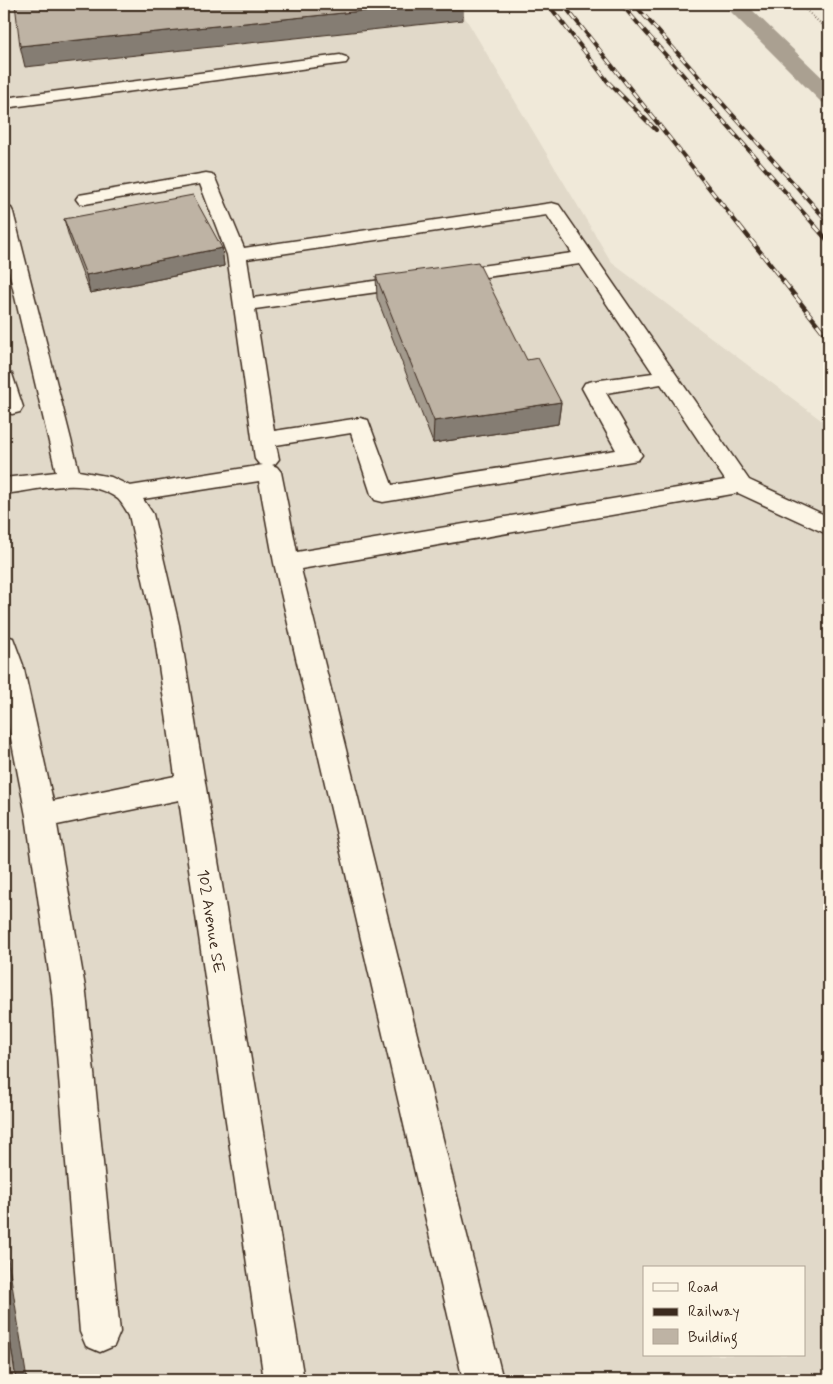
<svg xmlns="http://www.w3.org/2000/svg" width="833" height="1384" viewBox="0 0 833 1384" font-family="Mynerve,sans-serif">
	<style>
		.built { fill: #e1d9c9; fill-rule: evenodd }
		.lines { fill: none; stroke-linecap: round; stroke-linejoin: round }
		.canal { fill: #aaa091; fill-rule: evenodd }
		.minor-casing { stroke: #3b2a1e; stroke-width: 3 }
		.path { stroke: #3b2a1e; stroke-width: 2; stroke-dasharray: 0.5 2.5; stroke-linecap: butt }
		.minor { fill: #fcf5e5; fill-rule: evenodd }
		.rail-far1-casing { stroke: #3b2a1e; stroke-width: 4 }
		.rail-casing { stroke: #3b2a1e; stroke-width: 4.5 }
		.rail-far1 { stroke: #fcf5e5; stroke-width: 2.5; stroke-dasharray: 7; stroke-linecap: butt }
		.rail { stroke: #fcf5e5; stroke-width: 3; stroke-dasharray: 9; stroke-linecap: butt }
		.wall { fill: #a39a8d; stroke: #3b2a1e }
		.shaded-wall { fill: #857d73; stroke: #3b2a1e }
		.building { fill: #beb3a4; stroke: #3b2a1e }
		.labels { text-anchor: middle; stroke-width: 4; stroke-linejoin: round; paint-order: stroke }
		.street-label { font-size: 16px; fill: #3b2a1e; stroke: #fcf5e5 }
	</style>
	<rect width="100%" height="100%" fill="#f0e9d9"/>
	<filter id="ink" filterUnits="userSpaceOnUse"><feTurbulence type="fractalNoise" baseFrequency=".02" numOctaves="2"/><feDisplacementMap in="SourceGraphic" scale="10" xChannelSelector="R" yChannelSelector="G"/><feConvolveMatrix kernelMatrix="1 2 1 2 8 2 1 2 1" color-interpolation-filters="sRGB"/></filter>
	<g filter="url(#ink)">
		<path class="built" d="M 4,4 L 457,4 L 612,263 L 829,426 L 829,1380 L 4,1380 ZM 644,1268 L 804,1268 L 804,1355 L 644,1355 Z"/>
		<g class="lines">
			<path class="canal" d="M 723,4 L 746,4 L 829,84 L 829,104 L 821,102 Z"/>
			<g class="minor-casing">
				<path id="minor" d="M 340,55 L 346,57 L 348,60 L 346,63 L 4,108 L 4,98 Z
					M 206,173 L 212,174 L 215,178 L 244,248 L 552,203 L 559,205 L 749,480 L 829,517 L 829,535 L 738,493 L 301,569 L 503,1380 L 463,1380 L 274,563 L 259,481 L 143,499 L 153,514 L 179,625 L 304,1380 L 264,1380 L 179,800 L 57,825 L 86,993 L 120,1332 L 114,1346 L 100,1352 L 86,1346 L 80,1332 L 52,993 L 26,816 L 4,702 L 4,635 L 13,638 L 23,665 L 53,801 L 175,776 L 153,625 L 129,515 C 126,510 122,503 118,499 C 86,475 39,490 4,494 L 4,478 L 56,472 L 4,250 L 4,207 L 11,208 L 13,212 L 79,471 L 111,477 L 130,486 L 263,465 L 259,464 L 255,459 L 227,255 L 200,184 L 85,204 L 79,203 L 76,199 L 79,195 L 85,194 ZM 547,215 L 572,253 L 253,298 L 247,259 ZM 580,264 L 653,373 L 593,381 L 585,383 L 582,388 L 616,450 L 392,485 L 368,420 L 360,418 L 274,431 L 255,309 ZM 661,384 L 725,480 L 297,552 L 281,472 L 277,467 L 272,465 L 275,464 L 279,459 L 276,445 L 351,433 L 371,494 L 375,500 L 383,502 L 638,460 L 642,455 L 606,393 Z
					M 4,372 L 12,374 L 23,407 L 20,412 L 12,414 L 4,411 Z"/>
			</g>
			<path class="path" d="M 799,4 L 829,31"/>
			<use href="#minor" class="minor"/>
			<g class="rail-far1-casing">
				<path id="rail-far1" d="M 548,4 L 608,82 L 656,130
					M 563,4 L 740,227
					M 621,4 L 816,227
					M 634,4 L 829,223"/>
			</g>
			<g class="rail-casing">
				<path id="rail" d="M 739,225 L 829,339
					M 814,225 L 829,242"/>
			</g>
			<use href="#rail-far1" class="rail-far1"/>
			<use href="#rail" class="rail"/>
		</g>
		<path class="wall" d="M 64,219 L 222,248 L 224,266 L 90,293 L 69,237 Z
			M 376,276 L 527,360 L 561,402 L 558,424 L 433,443 L 377,298 Z"/>
		<path class="shaded-wall" d="M 431,4 L 463,4 L 463,20 L 25,67 L 20,46 Z
			M 222,248 L 224,266 L 90,293 L 86,275 Z
			M 561,402 L 558,424 L 433,443 L 434,421 Z
			M 4,1233 L 27,1380 L 16,1380 L 4,1299 Z"/>
		<path class="building" d="M 15,4 L 431,4 L 20,46 Z
			M 193,195 L 222,248 L 86,275 L 64,219 Z
			M 478,262 L 527,360 L 538,358 L 561,402 L 434,421 L 376,276 Z
			M 4,1299 L 16,1380 L 4,1380 Z"/>
	</g>
	<g class="labels">
		<g class="street-label">
			<text transform="translate(212 921) rotate(81)" y="6">102 Avenue SE</text>
		</g>
	</g>
	<rect width="833" height="1384" fill="none" stroke="#fcf5e5" stroke-width="20"/>
	<rect x="10" y="10" width="813" height="1364" fill="none" stroke="#3b2a1e" stroke-width="2" filter="url(#ink)"/>
	<rect x="643" y="1266" width="162" height="90" fill="#fcf5e5" stroke="#afa495"/>
	<rect x="653" y="1283" width="25" height="8" fill="#fcf5e5" stroke="#afa495"/>
	<text x="688" y="1292" font-size="15" fill="#3b2a1e">Road</text>
	<rect x="653" y="1308" width="25" height="8" fill="#3b2a1e" stroke="#afa495"/>
	<text x="688" y="1316" font-size="15" fill="#3b2a1e">Railway</text>
	<rect x="653" y="1329" width="25" height="15" fill="#beb3a4" stroke="#afa495"/>
	<text x="688" y="1342" font-size="15" fill="#3b2a1e">Building</text>
</svg>
